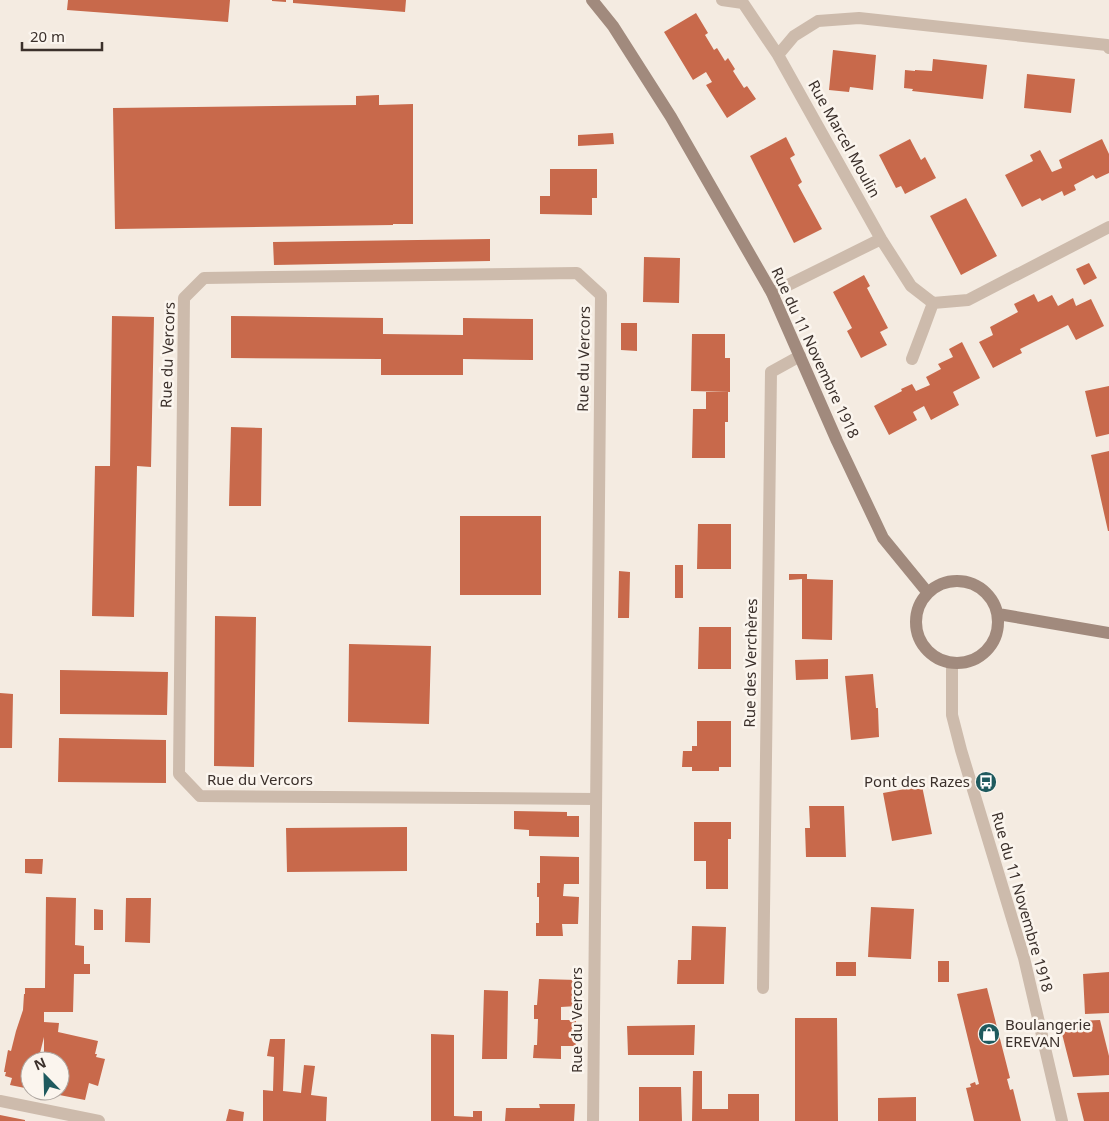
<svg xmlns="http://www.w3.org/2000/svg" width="1109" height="1121" viewBox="0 0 1109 1121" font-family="'Noto Sans',sans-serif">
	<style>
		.building { fill: #c8694b }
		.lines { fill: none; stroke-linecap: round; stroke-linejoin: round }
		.street { stroke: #cdbbac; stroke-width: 12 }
		.secondary { stroke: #a18a7d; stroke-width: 12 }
		.labels { text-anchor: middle; stroke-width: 5; stroke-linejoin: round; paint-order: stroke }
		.street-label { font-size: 15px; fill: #3b302b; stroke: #fbf5ee }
		.poi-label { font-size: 15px; fill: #3b302b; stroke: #fbf5ee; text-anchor: end }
	</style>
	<rect width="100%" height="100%" fill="#f4ebe1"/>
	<path class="building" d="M 68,0 L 230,0 L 228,22 L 67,10 Z
		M 272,0 L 286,0 L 286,2 L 272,1 Z
		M 293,0 L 406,0 L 405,12 L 293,3 Z
		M 696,13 L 708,33 L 705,35 L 714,50 L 717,48 L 725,61 L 728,58 L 735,69 L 733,71 L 744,88 L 747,86 L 756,99 L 727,118 L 706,85 L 712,82 L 706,72 L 693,80 L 664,32 Z
		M 833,50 L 876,55 L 873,90 L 850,87 L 849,92 L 829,90 Z
		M 933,59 L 987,65 L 983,99 L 912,91 L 913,89 L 904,88 L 905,70 L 915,71 L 915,70 L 932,71 Z
		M 1027,74 L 1075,79 L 1071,113 L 1024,108 Z
		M 379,95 L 379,105 L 413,104 L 413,224 L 393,224 L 393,225 L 115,229 L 113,108 L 356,105 L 356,96 Z
		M 613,133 L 614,144 L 578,146 L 578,135 Z
		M 786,137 L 795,155 L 790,158 L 802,182 L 798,185 L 822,229 L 794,243 L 750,156 Z
		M 910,139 L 921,160 L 925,157 L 936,178 L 905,194 L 901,186 L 896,188 L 879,155 Z
		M 1102,139 L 1109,154 L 1109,173 L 1096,179 L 1093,175 L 1074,185 L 1076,190 L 1064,196 L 1062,191 L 1042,201 L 1040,198 L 1022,207 L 1005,175 L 1033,161 L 1030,155 L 1040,150 L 1052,172 L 1062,168 L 1059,160 Z
		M 550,169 L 597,169 L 597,198 L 592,198 L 592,215 L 540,214 L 540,196 L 550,196 Z
		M 966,198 L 997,256 L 961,275 L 930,216 Z
		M 490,239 L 490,261 L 274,265 L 273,242 Z
		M 644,257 L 680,258 L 679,303 L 643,302 Z
		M 1089,263 L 1097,278 L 1084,285 L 1076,269 Z
		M 864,275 L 870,286 L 867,288 L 888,328 L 880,332 L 887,345 L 861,358 L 847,331 L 852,328 L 833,292 Z
		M 1034,294 L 1038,302 L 1052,295 L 1058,306 L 1073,298 L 1076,306 L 1091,299 L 1104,326 L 1076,340 L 1068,325 L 1020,349 L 1022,353 L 993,368 L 979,342 L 993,335 L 990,327 L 1018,312 L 1014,304 Z
		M 112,316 L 154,317 L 151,467 L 137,466 L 134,617 L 92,616 L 95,466 L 110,466 Z
		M 231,316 L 383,318 L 383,334 L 463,335 L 463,318 L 533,319 L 533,360 L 463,359 L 463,375 L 381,375 L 381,359 L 231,358 Z
		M 621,323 L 637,323 L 637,351 L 621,350 Z
		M 692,334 L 725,334 L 725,358 L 730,358 L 730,392 L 691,391 Z
		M 962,342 L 980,378 L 953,392 L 959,405 L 931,420 L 924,406 L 913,412 L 917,420 L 889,435 L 874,406 L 902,391 L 901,389 L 912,384 L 916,391 L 930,385 L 926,377 L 941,369 L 938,364 L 953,357 L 949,349 Z
		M 1109,386 L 1109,434 L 1096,437 L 1085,391 Z
		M 706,392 L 728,392 L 728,422 L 725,422 L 725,458 L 692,458 L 693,409 L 706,409 Z
		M 231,427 L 262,428 L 261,506 L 229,506 Z
		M 1109,451 L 1109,531 L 1108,531 L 1091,455 Z
		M 460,516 L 541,516 L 541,595 L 460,595 Z
		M 698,524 L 731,524 L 731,569 L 697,569 Z
		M 675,565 L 683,565 L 683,598 L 675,598 Z
		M 619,571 L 630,572 L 629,618 L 618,618 Z
		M 789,574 L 807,574 L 807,579 L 833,580 L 832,640 L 802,639 L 802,579 L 789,580 Z
		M 215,616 L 256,617 L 254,767 L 214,766 Z
		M 699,627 L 731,627 L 731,669 L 698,669 Z
		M 349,644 L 431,646 L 429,724 L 348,722 Z
		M 828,659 L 828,679 L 796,680 L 795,660 Z
		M 60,670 L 168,672 L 167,715 L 60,714 Z
		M 873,674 L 876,708 L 878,708 L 879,737 L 851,740 L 845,676 Z
		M 0,693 L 13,694 L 12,748 L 0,748 Z
		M 697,721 L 731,721 L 731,767 L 719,767 L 719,771 L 692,771 L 692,767 L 682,767 L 683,751 L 692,751 L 692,746 L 697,746 Z
		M 59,738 L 166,740 L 166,783 L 58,782 Z
		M 922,786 L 932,834 L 892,841 L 883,793 Z
		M 809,806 L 844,806 L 846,857 L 806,857 L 805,828 L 810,828 Z
		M 514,811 L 567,812 L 567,816 L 579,816 L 579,837 L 529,836 L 529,830 L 514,829 Z
		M 694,822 L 731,822 L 731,839 L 728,839 L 728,889 L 706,889 L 706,861 L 694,861 Z
		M 407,827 L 407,871 L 287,872 L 286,828 Z
		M 540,856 L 579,857 L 579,884 L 564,884 L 563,896 L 579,897 L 578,924 L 562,924 L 563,936 L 536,936 L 536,923 L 539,923 L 539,897 L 537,897 L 537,883 L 540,883 Z
		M 25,859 L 43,859 L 42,874 L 25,873 Z
		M 46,897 L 76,898 L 75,945 L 84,946 L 84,964 L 90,964 L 90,974 L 74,974 L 73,1012 L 44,1012 L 44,1022 L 59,1023 L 58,1032 L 98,1041 L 95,1054 L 97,1054 L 96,1057 L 105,1059 L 98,1086 L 89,1083 L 85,1100 L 44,1092 L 44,1091 L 60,1091 L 60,1061 L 44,1061 L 44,1037 L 39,1057 L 38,1057 L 37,1061 L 30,1061 L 30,1089 L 10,1085 L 12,1078 L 5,1076 L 6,1072 L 4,1072 L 8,1050 L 11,1051 L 16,1031 L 23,1010 L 24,994 L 25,994 L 25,988 L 45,988 Z
		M 126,898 L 151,898 L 150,943 L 125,942 Z
		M 871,907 L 914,909 L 911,959 L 868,957 Z
		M 94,909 L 103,910 L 103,930 L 94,930 Z
		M 692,926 L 726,927 L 724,984 L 677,984 L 678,960 L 691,960 Z
		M 938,961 L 949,961 L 949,982 L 938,982 Z
		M 836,962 L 856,962 L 856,976 L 836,976 Z
		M 1109,972 L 1109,1013 L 1085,1014 L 1083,974 Z
		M 539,979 L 578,980 L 577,1006 L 561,1007 L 561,1020 L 576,1020 L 576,1046 L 561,1046 L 561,1059 L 533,1058 L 534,1045 L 537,1045 L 538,1019 L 534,1019 L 534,1005 L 537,1005 Z
		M 987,988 L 1010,1078 L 1007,1079 L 1010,1090 L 1013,1089 L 1021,1121 L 974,1121 L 966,1088 L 971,1087 L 970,1084 L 975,1082 L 976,1085 L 979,1084 L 957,994 Z
		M 484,990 L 508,991 L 507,1059 L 482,1059 Z
		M 795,1018 L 837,1018 L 838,1121 L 795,1121 Z
		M 1100,1020 L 1109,1056 L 1109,1075 L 1073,1077 L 1060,1026 L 1077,1021 Z
		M 695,1025 L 694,1055 L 628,1055 L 627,1026 Z
		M 431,1034 L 454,1035 L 454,1116 L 473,1117 L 473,1111 L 482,1111 L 482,1121 L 431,1121 Z
		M 270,1039 L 285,1039 L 283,1091 L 301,1093 L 304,1065 L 315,1066 L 311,1095 L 327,1097 L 326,1121 L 263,1121 L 263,1090 L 273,1091 L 274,1057 L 267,1056 Z
		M 693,1071 L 702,1071 L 702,1109 L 728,1109 L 728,1094 L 759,1094 L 759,1121 L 692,1121 Z
		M 639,1087 L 681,1087 L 682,1121 L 639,1121 Z
		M 1109,1092 L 1109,1121 L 1084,1121 L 1077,1093 Z
		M 916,1097 L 916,1121 L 878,1121 L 878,1098 Z
		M 539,1104 L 575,1104 L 574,1121 L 505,1121 L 506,1108 L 540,1108 Z
		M 229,1109 L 244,1112 L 243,1121 L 226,1121 Z
		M 0,1115 L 25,1120 L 25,1121 L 0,1121 Z"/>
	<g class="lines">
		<path class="street" d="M 722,0 L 743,3 L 778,55
			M 1109,48 L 1107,45 L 859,18 L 818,21 L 794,36 L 778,55 L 881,239 L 911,286 L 933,303 L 968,300 L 1109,227
			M 772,293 L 881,239
			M 912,359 L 923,330 L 933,303
			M 952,663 L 952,715 L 961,750 L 1024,958 L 1062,1121
			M 763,988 L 771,372 L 800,356
			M 0,1101 L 99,1121
			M 593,1121 L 601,295 L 577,273 L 204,278 L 184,298 L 179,774 L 200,796 L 595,799"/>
		<path class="secondary" d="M 592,0 L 613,26 L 671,117 L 772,293 L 837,441 L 883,538 L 928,593
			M916 622a41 41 0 1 1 82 0a41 41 0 1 1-82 0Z
			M 998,614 L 1109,633"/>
	</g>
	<defs>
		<g id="bus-disc" transform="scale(1.125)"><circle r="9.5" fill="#1f5a5e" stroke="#fbf5ee"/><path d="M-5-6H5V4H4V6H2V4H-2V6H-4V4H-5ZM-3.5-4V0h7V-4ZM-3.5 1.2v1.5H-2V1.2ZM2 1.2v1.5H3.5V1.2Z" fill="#fff"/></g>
		<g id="shop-disc" transform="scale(1.125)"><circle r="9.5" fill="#1f5a5e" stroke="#fbf5ee"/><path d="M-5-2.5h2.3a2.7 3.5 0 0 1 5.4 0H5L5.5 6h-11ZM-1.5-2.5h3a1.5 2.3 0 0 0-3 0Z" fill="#fff"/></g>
	</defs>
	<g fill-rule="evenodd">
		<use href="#bus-disc" x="986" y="782"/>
		<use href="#shop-disc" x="989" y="1034"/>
	</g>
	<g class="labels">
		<g class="street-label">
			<text transform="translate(844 139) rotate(61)" y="5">Rue Marcel Moulin</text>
			<text transform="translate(815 353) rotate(65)" y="5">Rue du 11 Novembre 1918</text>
			<text transform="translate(168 355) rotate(-88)" y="5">Rue du Vercors</text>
			<text transform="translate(584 359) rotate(-89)" y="5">Rue du Vercors</text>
			<text transform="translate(751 663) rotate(-89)" y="5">Rue des Verchères</text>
			<text x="260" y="785">Rue du Vercors</text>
			<text transform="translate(1022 902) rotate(74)" y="5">Rue du 11 Novembre 1918</text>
			<text transform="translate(577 1020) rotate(-90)" y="5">Rue du Vercors</text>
		</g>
		<g class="poi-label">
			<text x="970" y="787">Pont des Razes</text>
			<text x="1005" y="1030" text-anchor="start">Boulangerie<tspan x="1005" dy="17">EREVAN</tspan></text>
		</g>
	</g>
	<g transform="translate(45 1076) rotate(337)"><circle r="24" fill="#fbf5ee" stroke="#aea6a0"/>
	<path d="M0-4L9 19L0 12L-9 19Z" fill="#1f5a5e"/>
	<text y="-8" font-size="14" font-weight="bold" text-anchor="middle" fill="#3b302b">N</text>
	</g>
	<path d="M22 42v8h80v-8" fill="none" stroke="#3b302b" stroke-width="2.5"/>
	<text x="30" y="42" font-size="15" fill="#3b302b" stroke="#fbf5ee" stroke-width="4" paint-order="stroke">20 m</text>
</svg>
